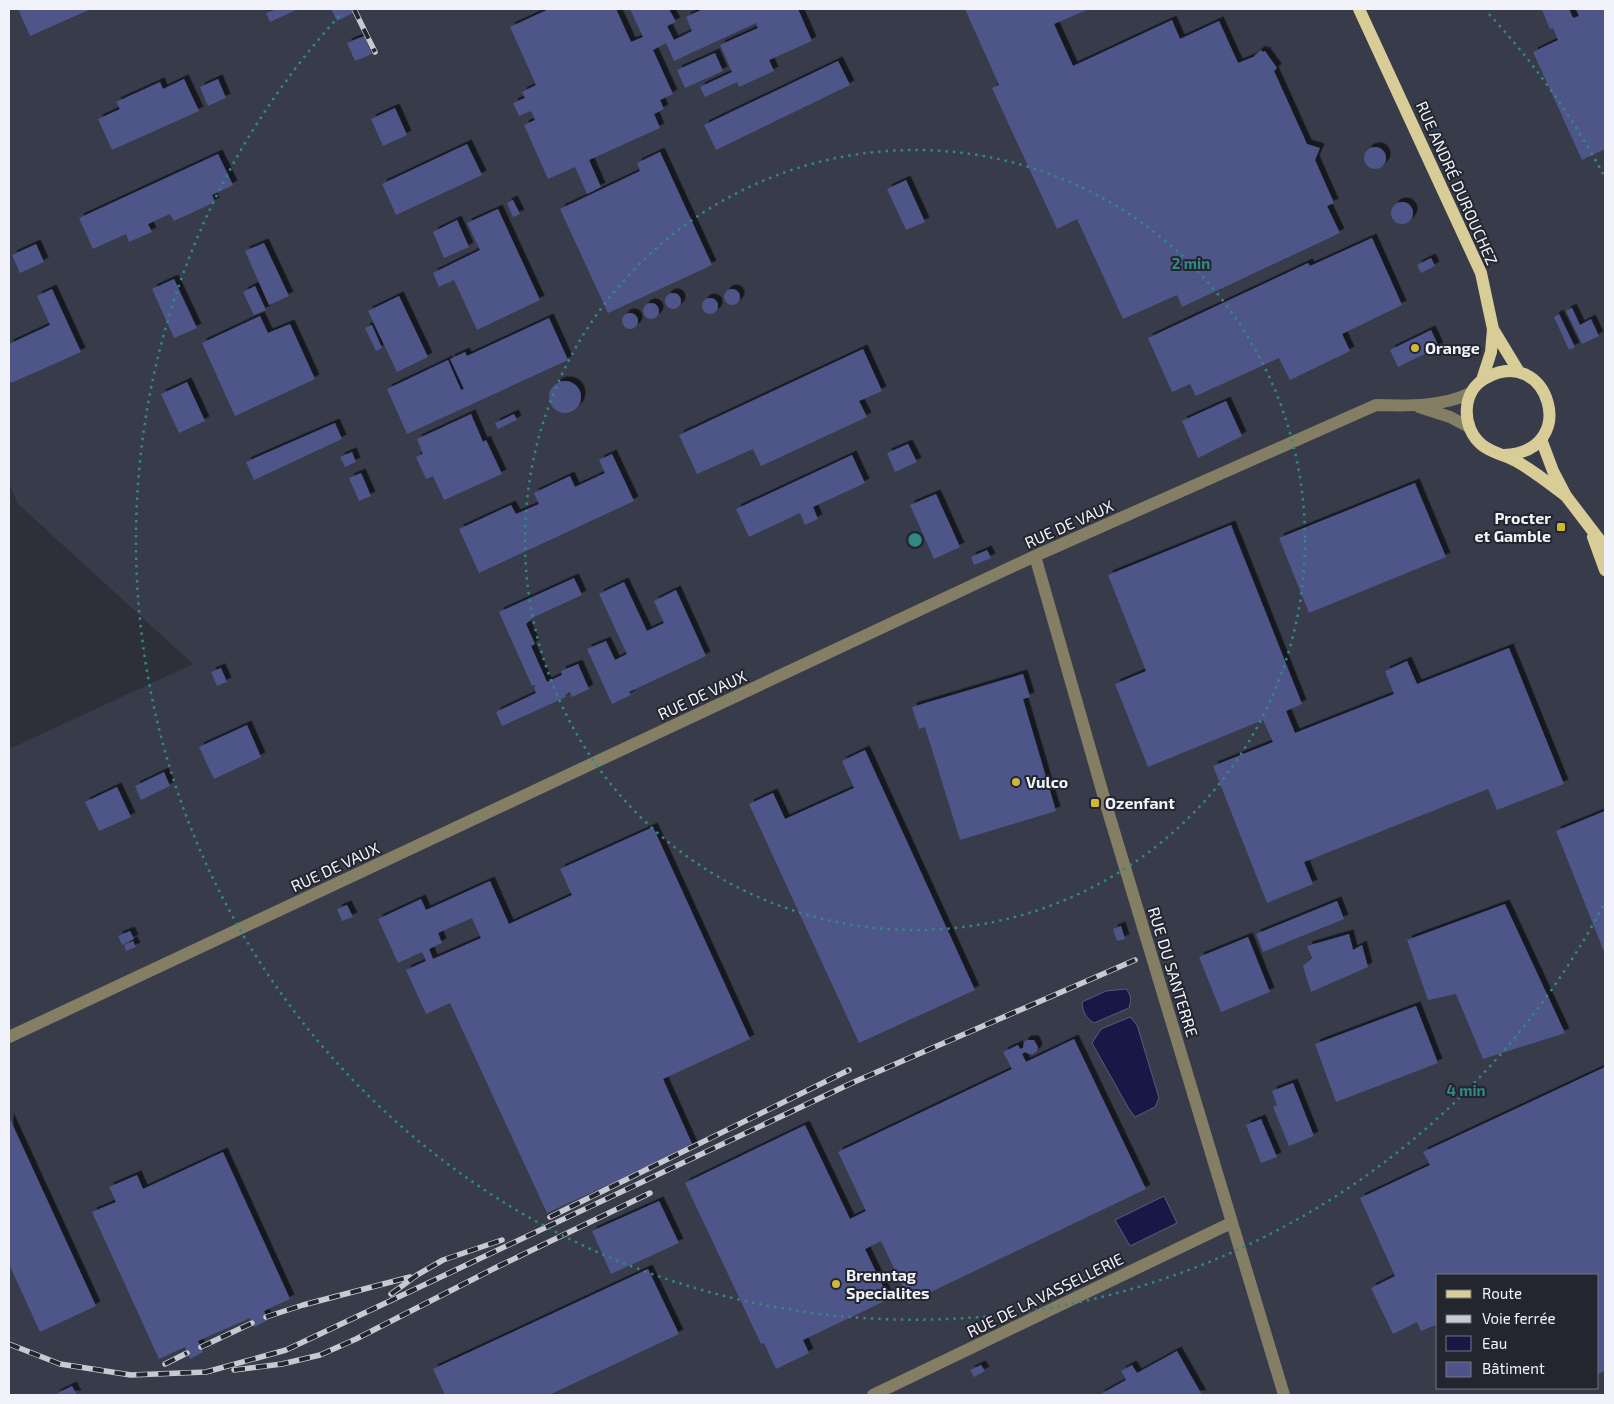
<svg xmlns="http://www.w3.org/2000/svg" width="1614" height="1404" viewBox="0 0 1614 1404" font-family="'Exo 2',sans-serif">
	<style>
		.built { fill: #383b4a; fill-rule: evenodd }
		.water { fill: #181847; stroke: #595a7d }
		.building { fill: #4e5489; fill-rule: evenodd; filter: url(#shadow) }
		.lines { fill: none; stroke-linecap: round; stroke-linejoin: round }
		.minor { stroke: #847e64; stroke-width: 12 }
		.major { stroke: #d8cd96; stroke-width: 12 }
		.rail-casing { stroke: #c8cad1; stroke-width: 5.5 }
		.rail { stroke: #23252f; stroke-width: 4; stroke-dasharray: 11; stroke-linecap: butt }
		.ring { fill: none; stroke: #318983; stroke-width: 2.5; stroke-dasharray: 2.5 5 }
		.poi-dot { fill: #d1b736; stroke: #23252f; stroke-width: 2 }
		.labels { text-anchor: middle; stroke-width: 4; stroke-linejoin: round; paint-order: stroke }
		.street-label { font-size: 16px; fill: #f2f3fa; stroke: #23252f }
		.poi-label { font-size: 16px; font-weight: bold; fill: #f2f3fa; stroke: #23252f; text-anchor: start }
		.centre { fill: #318983; stroke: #23252f; stroke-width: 2.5 }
		.ring-label { font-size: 15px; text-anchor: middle; font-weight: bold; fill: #318983; stroke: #23252f; stroke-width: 4; stroke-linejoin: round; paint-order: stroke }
	</style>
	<defs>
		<filter id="shadow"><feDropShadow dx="4.5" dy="-4.5" stdDeviation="0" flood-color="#0009"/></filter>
	</defs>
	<rect width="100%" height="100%" fill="#2d2f39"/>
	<path class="built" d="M 9,9 L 1605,9 L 1605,1395 L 9,1395 L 9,749 L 193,664 L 18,504 L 9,483 ZM 1438,1275 L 1598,1275 L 1598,1388 L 1438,1388 Z"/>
	<path class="water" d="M 1126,989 C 1132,996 1131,1000 1129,1008 L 1094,1023 C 1085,1017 1083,1012 1082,1002 L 1106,991 Z
		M 1130,1017 L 1137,1025 L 1159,1098 L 1155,1107 L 1135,1117 L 1129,1109 L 1092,1043 L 1101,1029 Z
		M 1164,1196 L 1177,1223 L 1130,1246 L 1115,1220 Z"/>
	<path class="building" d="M 18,9 L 91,9 L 30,36 Z
		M 277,9 L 298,9 L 270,22 L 266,13 Z
		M 331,9 L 351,9 L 353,13 L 337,21 Z
		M 549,9 L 616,9 L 631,42 L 643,37 L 630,9 L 669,9 L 676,22 L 667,26 L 674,40 L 692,31 L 686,17 L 703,9 L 798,9 L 812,41 L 769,60 L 774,71 L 739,87 L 737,82 L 705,97 L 700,87 L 732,72 L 720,45 L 758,28 L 756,23 L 674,61 L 666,43 L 653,50 L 673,94 L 660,100 L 664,109 L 654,114 L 660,128 L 589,160 L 601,187 L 587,194 L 575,167 L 548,179 L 524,125 L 535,120 L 531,111 L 519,116 L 513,103 L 525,98 L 522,92 L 536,85 L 510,27 Z
		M 965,9 L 1089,9 L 1054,24 L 1073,66 L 1172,20 L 1180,39 L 1219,21 L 1238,63 L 1253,57 L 1261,50 L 1263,52 L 1265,51 L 1277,68 L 1274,71 L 1307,144 L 1320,148 L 1315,160 L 1334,203 L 1327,206 L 1340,233 L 1182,307 L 1177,295 L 1123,319 L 1077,219 L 1057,229 L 992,88 L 999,85 Z
		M 1546,9 L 1569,9 L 1573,18 L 1579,16 L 1576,9 L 1605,9 L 1605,149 L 1582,160 L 1533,52 L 1558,40 L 1553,28 L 1550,29 L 1542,10 Z
		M 364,36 L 372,54 L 355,61 L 347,43 Z
		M 715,53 L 723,71 L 685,88 L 677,70 Z
		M 838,61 L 850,85 L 716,150 L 704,125 Z
		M 184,79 L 199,111 L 112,150 L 98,119 L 120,109 L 116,102 L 160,82 L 163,89 Z
		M 218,79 L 226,98 L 208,106 L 200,87 Z
		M 395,108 L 407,135 L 383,146 L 371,119 Z
		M 467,144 L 482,175 L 396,215 L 382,184 Z
		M1364 158a11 11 0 1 1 22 0a11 11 0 1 1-22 0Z
		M 660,152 L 712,265 L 608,313 L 560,209 L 640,171 L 637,163 Z
		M 218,154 L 233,185 L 212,195 L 215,202 L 174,221 L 170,214 L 148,224 L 152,232 L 129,242 L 126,234 L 93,249 L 79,218 Z
		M 906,180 L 925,222 L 906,230 L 887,189 Z
		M 513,200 L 520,214 L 513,217 L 507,203 Z
		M1391 213a11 11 0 1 1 22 0a11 11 0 1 1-22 0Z
		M 498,209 L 540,300 L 477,330 L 454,280 L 439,287 L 433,273 L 480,250 L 467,223 Z
		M 457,220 L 469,247 L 444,258 L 433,232 Z
		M 1372,238 L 1402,305 L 1342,334 L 1350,351 L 1290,380 L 1279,358 L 1196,396 L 1190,384 L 1172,392 L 1148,338 L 1308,263 L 1310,266 Z
		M 264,243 L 289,296 L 269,305 L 245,251 Z
		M 36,244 L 44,262 L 20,273 L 12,255 Z
		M 1431,258 L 1435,266 L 1421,273 L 1417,265 Z
		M 174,279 L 197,328 L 174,338 L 152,289 Z
		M 255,286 L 266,310 L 254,315 L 243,292 Z
		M 52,289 L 81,352 L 11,383 L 9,378 L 9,344 L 50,325 L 37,296 Z
		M724 297a8 8 0 1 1 16 0a8 8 0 1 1-16 0Z
		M665 301a8 8 0 1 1 16 0a8 8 0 1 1-16 0Z
		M 399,296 L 428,357 L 397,372 L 368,311 Z
		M702 306a8 8 0 1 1 16 0a8 8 0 1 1-16 0Z
		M643 311a8 8 0 1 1 16 0a8 8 0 1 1-16 0Z
		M 1572,308 L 1580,325 L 1591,319 L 1599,336 L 1582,344 L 1566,311 Z
		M622 321a8 8 0 1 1 16 0a8 8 0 1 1-16 0Z
		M 1559,314 L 1575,347 L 1569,350 L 1554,317 Z
		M 260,316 L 268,333 L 290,324 L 315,379 L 235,416 L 202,343 Z
		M 549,318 L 568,360 L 407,434 L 387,389 L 448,360 L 461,390 L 464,389 L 450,359 L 465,352 L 467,356 Z
		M 372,325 L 382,348 L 376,351 L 365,328 Z
		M 1431,330 L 1439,347 L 1398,367 L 1390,350 Z
		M 863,349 L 882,391 L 859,401 L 867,417 L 761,466 L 753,449 L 697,474 L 679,435 Z
		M549 397a16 16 0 1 1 32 0a16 16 0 1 1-32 0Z
		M 187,382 L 205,421 L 179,433 L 161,394 Z
		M 1226,401 L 1242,436 L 1198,458 L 1182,421 Z
		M 471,414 L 483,442 L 486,440 L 502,474 L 444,500 L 433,476 L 426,479 L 416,457 L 423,454 L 417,439 Z
		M 514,414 L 517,420 L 498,429 L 495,423 Z
		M 335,423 L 342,439 L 254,480 L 246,462 Z
		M 908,444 L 917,462 L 895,472 L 887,453 Z
		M 352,452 L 356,462 L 345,467 L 340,457 Z
		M 612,454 L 634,501 L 479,573 L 459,529 L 511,505 L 516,514 L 539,504 L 534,493 L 570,476 L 575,487 L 605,473 L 599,460 Z
		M 852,455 L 865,483 L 813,507 L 818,519 L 805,525 L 800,513 L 749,537 L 736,509 Z
		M 361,473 L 371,496 L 359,501 L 349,478 Z
		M 1415,483 L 1446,557 L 1309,613 L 1279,538 Z
		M 936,494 L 960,547 L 934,559 L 910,505 Z
		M 1231,525 L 1302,704 L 1286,711 L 1295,733 L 1394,694 L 1385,671 L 1407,661 L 1417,684 L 1509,648 L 1564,784 L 1497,810 L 1488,789 L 1304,862 L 1313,884 L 1267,903 L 1213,766 L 1273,742 L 1263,720 L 1148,767 L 1115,684 L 1146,671 L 1108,575 Z
		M 987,550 L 991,558 L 974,565 L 971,557 Z
		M 574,578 L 582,595 L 534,617 L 526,624 L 535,644 L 531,646 L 547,682 L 562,675 L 561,671 L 578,664 L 589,689 L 572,697 L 570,692 L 565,695 L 566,697 L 502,726 L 496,712 L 536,693 L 534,687 L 536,686 L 535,685 L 532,686 L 499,612 Z
		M 624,582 L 647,631 L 664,623 L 654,601 L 676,590 L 706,656 L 629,692 L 631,695 L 612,704 L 587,649 L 606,641 L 615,660 L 627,654 L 599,594 Z
		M 221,668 L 227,682 L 217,686 L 211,672 Z
		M 1023,674 L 1030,697 L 1023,699 L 1056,811 L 960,840 L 925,727 L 919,729 L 912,707 Z
		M 247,725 L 261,757 L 214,779 L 199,747 Z
		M 865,750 L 975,990 L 859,1043 L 749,804 L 773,793 L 785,819 L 854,788 L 842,761 Z
		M 164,772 L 170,786 L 141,800 L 135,786 Z
		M 117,787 L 131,817 L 99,831 L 85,802 Z
		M 1605,811 L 1605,954 L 1556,831 Z
		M 653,827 L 750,1039 L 663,1079 L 693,1146 L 547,1213 L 450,1003 L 426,1014 L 406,970 L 426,961 L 422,952 L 398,963 L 378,919 L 421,899 L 426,910 L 490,881 L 509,924 L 572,895 L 560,869 ZM 472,918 L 481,938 L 433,959 L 429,949 L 442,943 L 438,933 Z
		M 1337,901 L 1344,919 L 1263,952 L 1256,934 Z
		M 1505,904 L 1565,1033 L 1483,1059 L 1456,994 L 1428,1000 L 1407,940 Z
		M 347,905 L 353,917 L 342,921 L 337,909 Z
		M 1121,926 L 1125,939 L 1117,941 L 1113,929 Z
		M 130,931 L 134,939 L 122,945 L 118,936 Z
		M 1349,934 L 1353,950 L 1362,945 L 1368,967 L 1311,992 L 1303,966 L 1312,958 L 1307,946 Z
		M 1248,937 L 1270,992 L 1221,1012 L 1199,957 Z
		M 133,941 L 136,947 L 126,951 L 124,945 Z
		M 1416,1006 L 1438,1063 L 1336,1102 L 1315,1044 Z
		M 1074,1039 L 1146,1189 L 910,1302 L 881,1241 L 865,1249 L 889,1299 L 803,1340 L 809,1353 L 776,1369 L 764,1343 L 761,1344 L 685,1183 L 805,1125 L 850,1219 L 866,1211 L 838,1152 L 1012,1069 L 1003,1052 L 1018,1045 L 1020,1049 L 1023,1048 L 1024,1042 L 1027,1040 L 1034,1040 L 1038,1047 L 1037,1051 L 1033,1054 L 1029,1054 L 1025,1052 L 1022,1054 L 1026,1062 Z
		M 1605,1067 L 1605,1371 L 1598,1374 L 1598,1275 L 1438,1275 L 1438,1324 L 1421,1331 L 1417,1322 L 1393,1334 L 1371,1288 L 1395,1276 L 1360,1198 L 1430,1165 L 1423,1152 Z
		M 1293,1083 L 1314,1136 L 1289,1146 L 1273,1107 L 1277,1105 L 1272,1091 Z
		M 9,1117 L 96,1306 L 40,1332 L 9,1264 Z
		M 1261,1119 L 1277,1157 L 1261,1163 L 1246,1125 Z
		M 223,1152 L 290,1299 L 264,1311 L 268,1320 L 254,1327 L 250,1318 L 198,1341 L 203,1352 L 190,1359 L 185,1347 L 159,1359 L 92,1212 L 116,1202 L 109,1187 L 137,1175 L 143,1189 Z
		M 659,1201 L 679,1243 L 611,1274 L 592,1231 Z
		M 648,1269 L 679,1334 L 549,1395 L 445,1395 L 433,1369 Z
		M 1177,1351 L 1202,1395 L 1099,1395 L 1126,1380 L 1121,1371 L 1132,1365 L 1137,1373 Z
		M 981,1365 L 985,1371 L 974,1377 L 970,1370 Z
		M 72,1386 L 77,1395 L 54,1395 Z"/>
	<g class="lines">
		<path class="minor" d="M 1419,407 L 1450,417 L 1469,427
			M 1035,556 L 1107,808 L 1284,1395
			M 9,1037 L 1035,556 L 1376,405 C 1409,406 1441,407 1471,393
			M 873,1395 L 1231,1223"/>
		<path class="major" d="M 1359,9 L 1481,273 L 1493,329 L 1519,372
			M 1482,380 L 1491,352 L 1493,329
			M 1541,439 L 1553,471 L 1566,496 L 1605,547
			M 1504,455 C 1583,451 1547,343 1486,378 C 1461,391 1461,428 1482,445 C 1492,453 1505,455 1516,461 C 1534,471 1550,484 1566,496
			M 1593,537 L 1605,570"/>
		<g class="rail-casing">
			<path id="rail" d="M 354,9 L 375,52
				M 550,1217 L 849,1070
				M 391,1294 L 417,1275 L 443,1260 L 502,1240
				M 266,1317 L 303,1305 L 410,1277
				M 9,1344 L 60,1364 L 131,1375 L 206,1372 L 286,1350 L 854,1082 L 1135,960
				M 201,1347 L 252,1323
				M 165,1364 L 187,1353
				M 234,1370 L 282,1364 L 320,1355 L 356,1339 L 497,1267 L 650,1193"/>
		</g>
		<use href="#rail" class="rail"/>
	</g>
	<g class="ring">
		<circle cx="915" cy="540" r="390"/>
		<path d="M1603 906A779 779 0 1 1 341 14M1489 14A779 779 0 0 1 1603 174"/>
	</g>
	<g class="poi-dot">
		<circle cx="1415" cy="348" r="5"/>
		<rect x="1556" y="522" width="10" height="10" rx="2.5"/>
		<circle cx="1016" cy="782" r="5"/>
		<rect x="1090" y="798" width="10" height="10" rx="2.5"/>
		<circle cx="836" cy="1284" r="5"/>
	</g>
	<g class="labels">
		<g class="street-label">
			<text transform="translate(1457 183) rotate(66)" y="6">RUE ANDRÉ DUROUCHEZ</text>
			<text transform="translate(1069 524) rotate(-24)" y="6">RUE DE VAUX</text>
			<text transform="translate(702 695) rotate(-25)" y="6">RUE DE VAUX</text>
			<text transform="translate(335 867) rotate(-25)" y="6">RUE DE VAUX</text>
			<text transform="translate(1173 972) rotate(73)" y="6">RUE DU SANTERRE</text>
			<text transform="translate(1045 1295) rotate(-26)" y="6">RUE DE LA VASSELLERIE</text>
		</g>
		<g class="poi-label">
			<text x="1425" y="354">Orange</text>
			<text x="1551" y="524" text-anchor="end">Procter<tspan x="1551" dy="18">et Gamble</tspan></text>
			<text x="1026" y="788">Vulco</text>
			<text x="1105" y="809">Ozenfant</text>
			<text x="846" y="1281">Brenntag<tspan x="846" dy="18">Specialites</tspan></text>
		</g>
	</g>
	<circle cx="915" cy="540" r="8" class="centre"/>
	<g class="ring-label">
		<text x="1191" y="269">2 min</text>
		<text x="1466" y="1096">4 min</text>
	</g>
	<rect width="1614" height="1404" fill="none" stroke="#f2f3fa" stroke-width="20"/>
	<rect x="1436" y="1274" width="162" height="115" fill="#23252f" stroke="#767780"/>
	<rect x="1446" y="1290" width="25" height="8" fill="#d8cd96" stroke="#767780"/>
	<text x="1482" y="1299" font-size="15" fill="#f2f3fa">Route</text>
	<rect x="1446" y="1315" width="25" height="8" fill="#c8cad1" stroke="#767780"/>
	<text x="1482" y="1324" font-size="15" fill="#f2f3fa">Voie ferrée</text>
	<rect x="1446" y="1336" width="25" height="15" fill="#181847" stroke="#767780"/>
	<text x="1482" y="1349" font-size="15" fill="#f2f3fa">Eau</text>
	<rect x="1446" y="1362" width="25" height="15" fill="#4e5489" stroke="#767780"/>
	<text x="1482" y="1374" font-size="15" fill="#f2f3fa">Bâtiment</text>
</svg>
